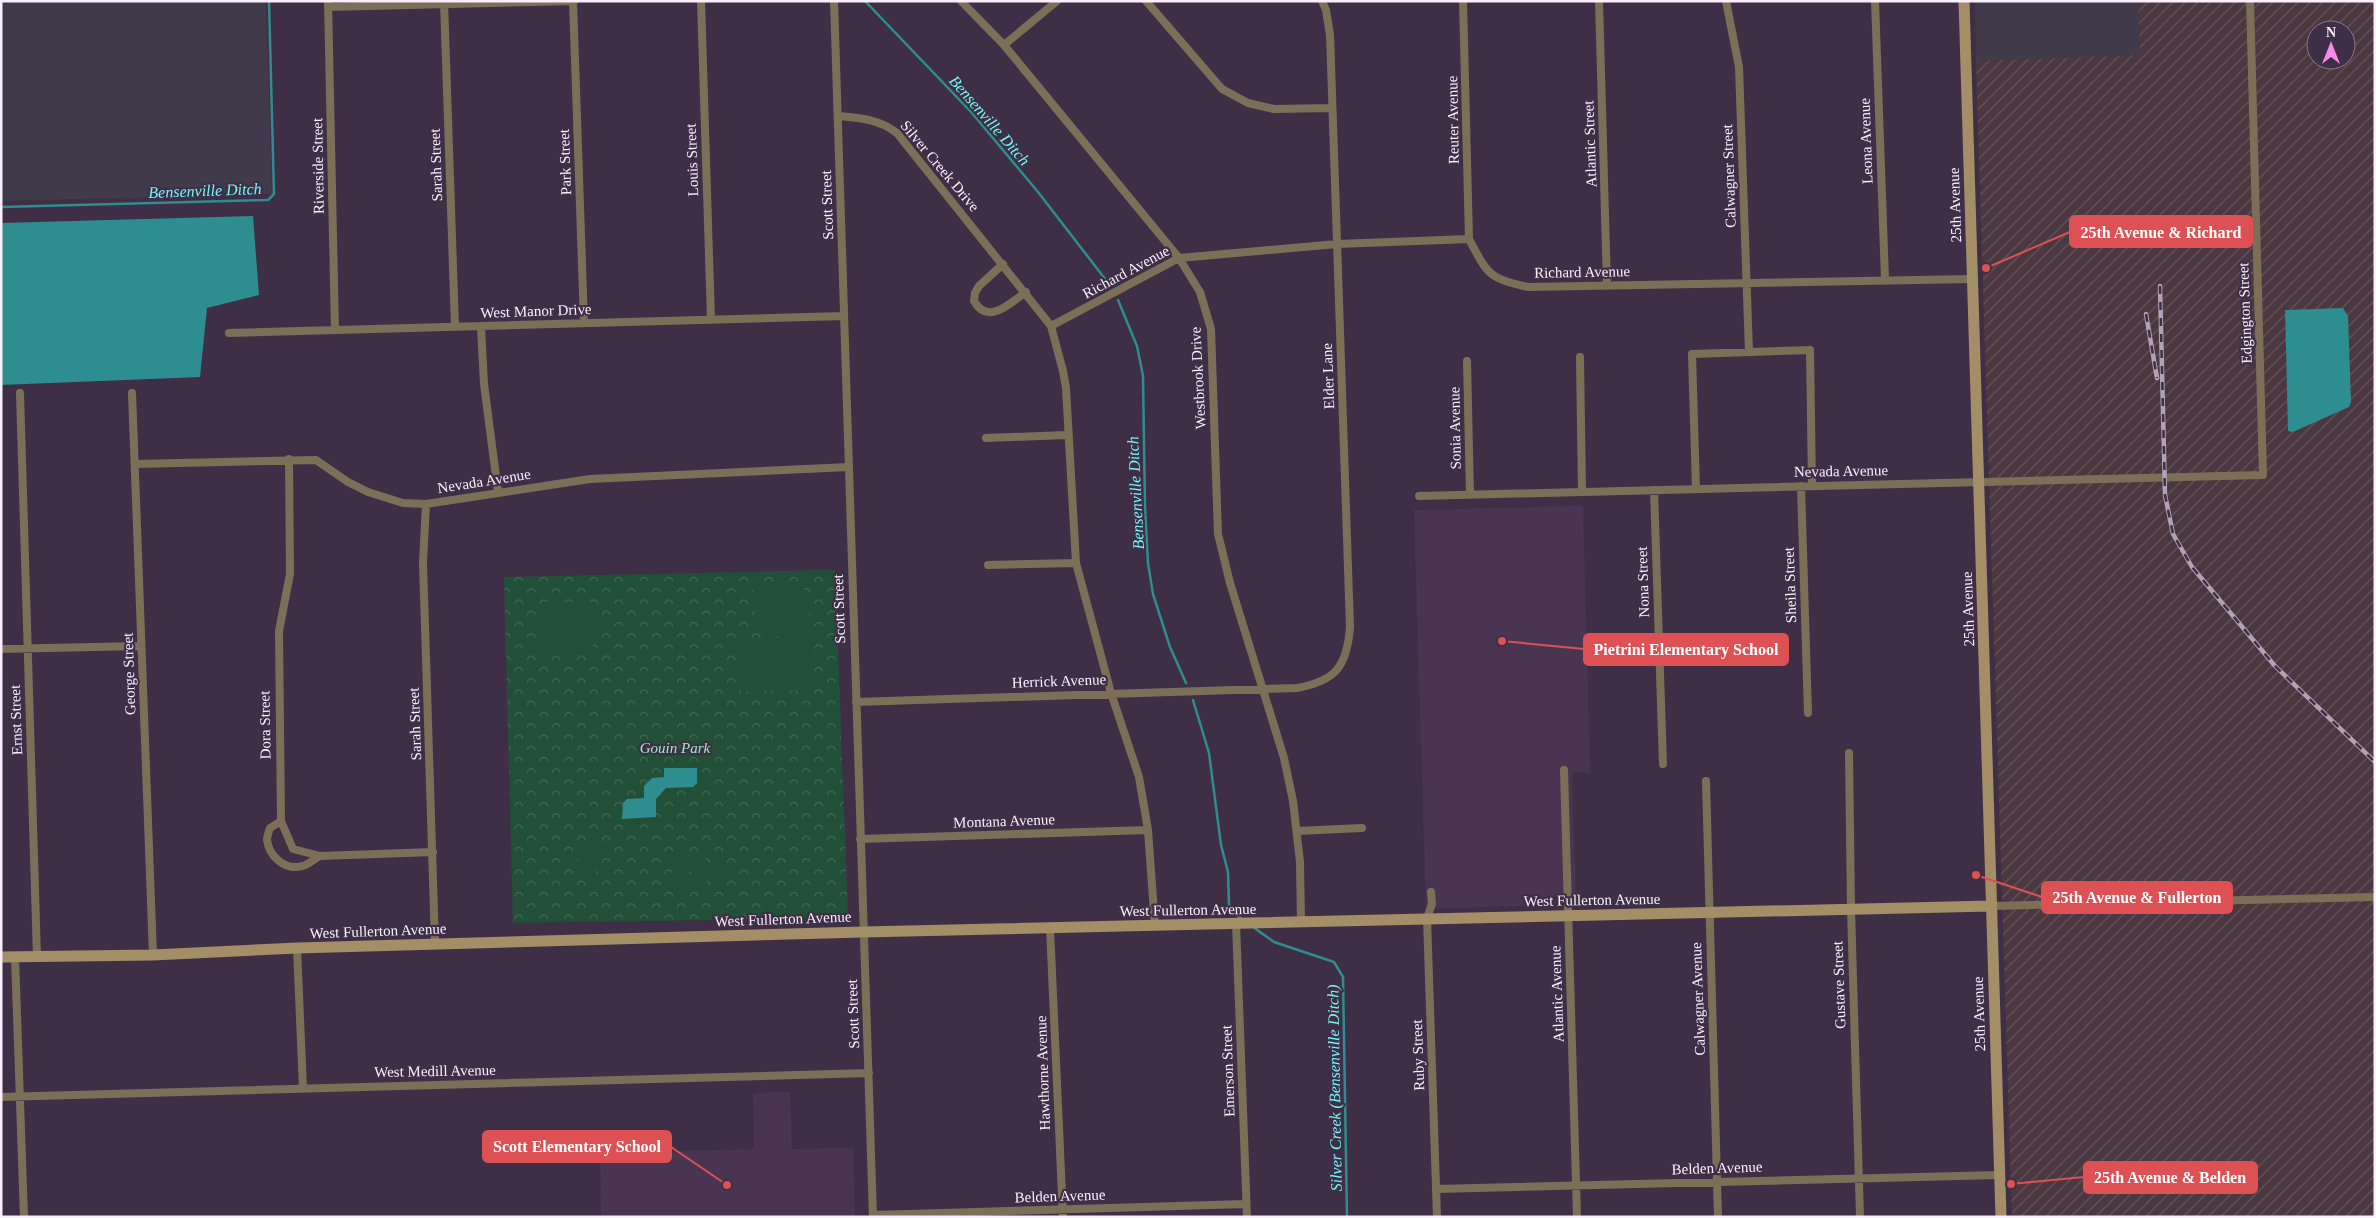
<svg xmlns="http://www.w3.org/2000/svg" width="2376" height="1218" viewBox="0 0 2376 1218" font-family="Georgia,serif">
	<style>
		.commercial { fill: #413a4b }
		.industrial { fill: url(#industrial-furrows); fill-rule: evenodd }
		.built { fill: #493552 }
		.park { fill: url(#park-crowns) }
		.garden { fill: #214f38 }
		.water { fill: #2e8d8e }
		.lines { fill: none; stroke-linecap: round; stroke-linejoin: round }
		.stream { stroke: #2e8d8e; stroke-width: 2.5 }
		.street { stroke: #7c6f57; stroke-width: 8 }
		.secondary { stroke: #a38e68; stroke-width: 11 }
		.rail-casing { stroke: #afa3b4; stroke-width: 4.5 }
		.rail { stroke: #3f2f46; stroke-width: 2.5; stroke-dasharray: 8; stroke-linecap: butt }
		.labels { text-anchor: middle; stroke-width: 4.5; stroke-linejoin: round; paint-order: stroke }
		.street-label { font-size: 15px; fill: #f9effd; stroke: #3f2f46 }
		.park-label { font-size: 15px; font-style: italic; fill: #91f0bd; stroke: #3f2f46 }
		.water-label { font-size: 16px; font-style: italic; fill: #72f6f8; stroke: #3f2f46 }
		.leader { fill: none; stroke: #dd5053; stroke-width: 2 }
		.callout-dot { fill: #dd5053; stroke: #3f2f46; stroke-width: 2 }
		.callout { fill: #dd5053; stroke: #dd5053; stroke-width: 2 }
		.callout-label { font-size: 16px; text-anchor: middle; font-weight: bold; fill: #fff }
	</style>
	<defs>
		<pattern id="industrial-furrows" width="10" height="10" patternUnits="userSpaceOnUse" patternTransform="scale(1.25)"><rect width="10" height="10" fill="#4b373f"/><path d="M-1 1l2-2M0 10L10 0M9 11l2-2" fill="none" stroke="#66545c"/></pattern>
		<pattern id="park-crowns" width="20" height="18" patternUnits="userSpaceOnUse" patternTransform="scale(1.25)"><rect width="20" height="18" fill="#214f38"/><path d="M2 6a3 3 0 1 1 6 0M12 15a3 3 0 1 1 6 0" fill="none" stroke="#426956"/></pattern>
	</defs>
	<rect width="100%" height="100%" fill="#3f2f46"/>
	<path class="commercial" d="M 1,1 L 266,1 L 272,194 L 1,201 Z
		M 1975,1 L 2138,1 L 2140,55 L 1976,61 Z"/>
	<path class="industrial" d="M 2138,1 L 2375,1 L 2375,1217 L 2012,1217 L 1976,61 L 2140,55 ZM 2316,30 L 2346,30 L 2346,60 L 2316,60 Z"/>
	<path class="built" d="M 1583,506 L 1590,773 L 1572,772 L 1576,904 L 1426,909 L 1414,510 Z
		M 790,1092 L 792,1149 L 853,1148 L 855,1217 L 601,1217 L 600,1153 L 754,1149 L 753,1093 Z"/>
	<path class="park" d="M 835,570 L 848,918 L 513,923 L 504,577 Z"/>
	<path class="garden" d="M 801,585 L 808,593 L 811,638 L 783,638 L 764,631 L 756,618 L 753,588 Z
		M 545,602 L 597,602 C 597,612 599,623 598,633 C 595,660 557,655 538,655 L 539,608 Z
		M 809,640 L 811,690 L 741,692 L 739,642 Z
		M 591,840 L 608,851 L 591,880 L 573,869 Z
		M 687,855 L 688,889 L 672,889 L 672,856 Z
		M 691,855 L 706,855 L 707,888 L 691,889 Z
		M 710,855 L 725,855 L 726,888 L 711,888 Z"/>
	<path class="water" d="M 253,216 L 259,295 L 207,308 L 200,377 L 1,385 L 1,223 Z
		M 2343,308 L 2348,316 L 2351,402 L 2349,407 L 2293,432 L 2288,431 L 2285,310 Z
		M 664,768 L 697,768 L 697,783 L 693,787 L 666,788 L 656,799 L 656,817 L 622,819 L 623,803 L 627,799 L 644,798 L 644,786 L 652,778 L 664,777 Z"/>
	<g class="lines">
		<path class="stream" d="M 865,1 L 972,113 L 1038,192 L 1109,284
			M 1,207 L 268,200 L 274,194 L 269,1
			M 1118,300 L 1137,346 L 1143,376 L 1145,507 L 1148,563 L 1153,594 L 1170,647 L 1186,683
			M 1193,700 L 1209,753 L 1221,845 L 1228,872 L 1229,905 L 1234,913 L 1242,919
			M 1253,927 L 1274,942 L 1334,962 L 1343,977 L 1347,1217"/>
		<path class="street" d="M 328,1 L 335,330
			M 444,1 L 455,327
			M 573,1 L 584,323
			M 701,1 L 711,319
			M 834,1 L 873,1217
			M 961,1 L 1004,45 L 1179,258 L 1200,292 L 1211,329 L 1218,534 L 1230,583 L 1284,758 L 1293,801 L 1300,862 L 1301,922
			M 1146,1 L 1222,89 L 1248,103 L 1274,109 L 1332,108
			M 1463,1 L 1469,239 C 1488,275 1488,278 1528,287 L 1973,279
			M 1599,1 L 1607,286
			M 1726,1 L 1739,67 L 1749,352
			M 1875,1 L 1885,279
			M 328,7 L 574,1
			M 1004,45 L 1057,1
			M 838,116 C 860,118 879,119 897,133 L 1051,326 L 1063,371 L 1066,388 L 1076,563 L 1111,693 L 1139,777 L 1148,830 L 1155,926
			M 1003,264 L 979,286 L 975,293 L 974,301 C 988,326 1010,303 1026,292
			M 1051,326 L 1179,258 L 1337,244 L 1469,239
			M 481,327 L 484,384 L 498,492
			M 229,333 L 844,316
			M 1580,357 L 1582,492
			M 1467,361 L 1470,494
			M 20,393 L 37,957
			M 132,393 L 153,955
			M 986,438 L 1067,435
			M 289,459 L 290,574 L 279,631 L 281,821 L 293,849 L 320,856 L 433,852
			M 135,464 L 316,460 L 348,482 L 368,492 L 403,503 L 426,504 L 590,479 L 849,467
			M 1801,486 L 1808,713
			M 1696,489 L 1692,354 L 1810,350 L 1812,486
			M 1654,490 L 1663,764
			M 1419,496 L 2263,475 L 2250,1
			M 426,504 L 423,563 L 435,944
			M 988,565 L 1076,563
			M 1,649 L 141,646
			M 856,702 L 1297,688 C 1336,681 1347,666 1350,627 L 1330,35 L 1326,10 L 1322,1
			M 1849,753 L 1851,909 L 1860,1217
			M 1564,770 L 1577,1217
			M 1706,781 L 1718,1217
			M 281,821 L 270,828 C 269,831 267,836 267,840 C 269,856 285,871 302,866 C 308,865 314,859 320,856
			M 1297,831 L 1362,828
			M 860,839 L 1148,830
			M 1431,892 L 1432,904 L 1427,918 L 1437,1217
			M 1991,906 L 2375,897
			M 1236,923 L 1247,1217
			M 1050,928 L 1063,1217
			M 297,948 L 303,1088
			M 15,957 L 24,1217
			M 1,1097 L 869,1073
			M 1436,1189 L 1999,1175
			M 873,1215 L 1246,1204"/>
		<path class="secondary" d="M 1964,1 L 2001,1217
			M 1,957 L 153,955 L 297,948 L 863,932 L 1991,906"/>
		<g class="rail-casing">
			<path id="rail" d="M 2160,286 L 2165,495 L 2173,534 L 2192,567 L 2275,666 L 2375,762
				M 2146,314 L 2157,378"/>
		</g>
		<use href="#rail" class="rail"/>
	</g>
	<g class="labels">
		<g class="street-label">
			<text transform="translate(1453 120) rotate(-91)" y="5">Reuter Avenue</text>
			<text transform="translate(1866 141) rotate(-92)" y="5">Leona Avenue</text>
			<text transform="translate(1590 144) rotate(-92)" y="5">Atlantic Street</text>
			<text transform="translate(692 160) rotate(-92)" y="5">Louis Street</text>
			<text transform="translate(565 162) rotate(-92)" y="5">Park Street</text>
			<text transform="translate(436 165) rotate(-92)" y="5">Sarah Street</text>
			<text transform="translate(318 166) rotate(-91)" y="5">Riverside Street</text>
			<text transform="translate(940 166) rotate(50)" y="5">Silver Creek Drive</text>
			<text transform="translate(1729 176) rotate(-92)" y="5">Calwagner Street</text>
			<text transform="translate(827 205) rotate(-92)" y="5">Scott Street</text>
			<text transform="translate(1955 205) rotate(-92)" y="5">25th Avenue</text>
			<text transform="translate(1126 272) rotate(-28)" y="5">Richard Avenue</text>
			<text transform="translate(1582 272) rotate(-1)" y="5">Richard Avenue</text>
			<text transform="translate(536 311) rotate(-2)" y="5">West Manor Drive</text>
			<text transform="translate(2245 313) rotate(-92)" y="5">Edgington Street</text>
			<text transform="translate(1328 376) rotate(-92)" y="5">Elder Lane</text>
			<text transform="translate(1198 378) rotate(-93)" y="5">Westbrook Drive</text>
			<text transform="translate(1455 428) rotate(-91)" y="5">Sonia Avenue</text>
			<text transform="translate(1841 471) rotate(-1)" y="5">Nevada Avenue</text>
			<text transform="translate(484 481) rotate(-9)" y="5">Nevada Avenue</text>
			<text transform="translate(1643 582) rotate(-92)" y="5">Nona Street</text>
			<text transform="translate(1790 585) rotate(-92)" y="5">Sheila Street</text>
			<text transform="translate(839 609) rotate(-92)" y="5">Scott Street</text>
			<text transform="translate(1968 609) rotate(-92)" y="5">25th Avenue</text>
			<text transform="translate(129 674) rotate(-92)" y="5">George Street</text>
			<text transform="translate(1059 681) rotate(-2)" y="5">Herrick Avenue</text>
			<text transform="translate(16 720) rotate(-92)" y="5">Ernst Street</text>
			<text transform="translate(415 724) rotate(-92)" y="5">Sarah Street</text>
			<text transform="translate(265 725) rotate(-91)" y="5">Dora Street</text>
			<text transform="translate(1004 821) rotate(-2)" y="5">Montana Avenue</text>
			<text transform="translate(1592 900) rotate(-1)" y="5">West Fullerton Avenue</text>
			<text transform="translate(1188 910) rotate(-1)" y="5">West Fullerton Avenue</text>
			<text transform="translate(783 919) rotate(-2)" y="5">West Fullerton Avenue</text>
			<text transform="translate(378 931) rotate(-2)" y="5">West Fullerton Avenue</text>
			<text transform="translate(1839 985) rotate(-92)" y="5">Gustave Street</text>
			<text transform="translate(1557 994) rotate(-92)" y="5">Atlantic Avenue</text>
			<text transform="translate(1698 999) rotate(-92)" y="5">Calwagner Avenue</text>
			<text transform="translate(853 1014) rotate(-92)" y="5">Scott Street</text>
			<text transform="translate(1979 1014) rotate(-92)" y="5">25th Avenue</text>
			<text transform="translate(1418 1055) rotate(-92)" y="5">Ruby Street</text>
			<text transform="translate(435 1071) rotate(-1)" y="5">West Medill Avenue</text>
			<text transform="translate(1228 1071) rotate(-92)" y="5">Emerson Street</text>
			<text transform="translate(1043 1073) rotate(-92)" y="5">Hawthorne Avenue</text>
			<text transform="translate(1717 1168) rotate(-2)" y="5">Belden Avenue</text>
			<text transform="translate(1060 1196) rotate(-2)" y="5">Belden Avenue</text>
		</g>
		<g class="park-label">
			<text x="675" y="753">Gouin Park</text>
		</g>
		<g class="water-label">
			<text transform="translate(990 120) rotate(49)" y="6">Bensenville Ditch</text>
			<text transform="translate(205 190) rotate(-2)" y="6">Bensenville Ditch</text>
			<text transform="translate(1135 493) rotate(-93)" y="6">Bensenville Ditch</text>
			<text transform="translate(1334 1088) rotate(-91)" y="6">Silver Creek (Bensenville Ditch)</text>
		</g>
	</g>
	<path class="leader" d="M1986 268L2070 232M1502 641L1584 649M1976 875L2042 897M727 1185L671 1147M2011 1184L2084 1177"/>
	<g class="callout-dot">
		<circle cx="1986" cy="268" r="5"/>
		<circle cx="1502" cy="641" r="5"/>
		<circle cx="1976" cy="875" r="5"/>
		<circle cx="727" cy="1185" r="5"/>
		<circle cx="2011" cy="1184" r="5"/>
	</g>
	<g class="callout">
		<rect x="2070" y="216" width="182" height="31" rx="5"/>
		<rect x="1584" y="634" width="204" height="31" rx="5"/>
		<rect x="2042" y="882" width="190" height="31" rx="5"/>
		<rect x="483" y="1131" width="188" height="31" rx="5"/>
		<rect x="2084" y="1162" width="173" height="31" rx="5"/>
	</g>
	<g class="callout-label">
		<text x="2161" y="238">25th Avenue &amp; Richard</text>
		<text x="1686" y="655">Pietrini Elementary School</text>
		<text x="2137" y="903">25th Avenue &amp; Fullerton</text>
		<text x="577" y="1152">Scott Elementary School</text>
		<text x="2170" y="1183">25th Avenue &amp; Belden</text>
	</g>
	<rect width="2376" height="1218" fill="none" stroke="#f9effd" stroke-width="5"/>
	<g transform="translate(2331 45)"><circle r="24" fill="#3f2f46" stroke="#897c8f"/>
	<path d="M0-4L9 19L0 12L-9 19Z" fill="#f888ea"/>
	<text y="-8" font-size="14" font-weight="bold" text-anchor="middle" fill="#f9effd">N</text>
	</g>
</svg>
